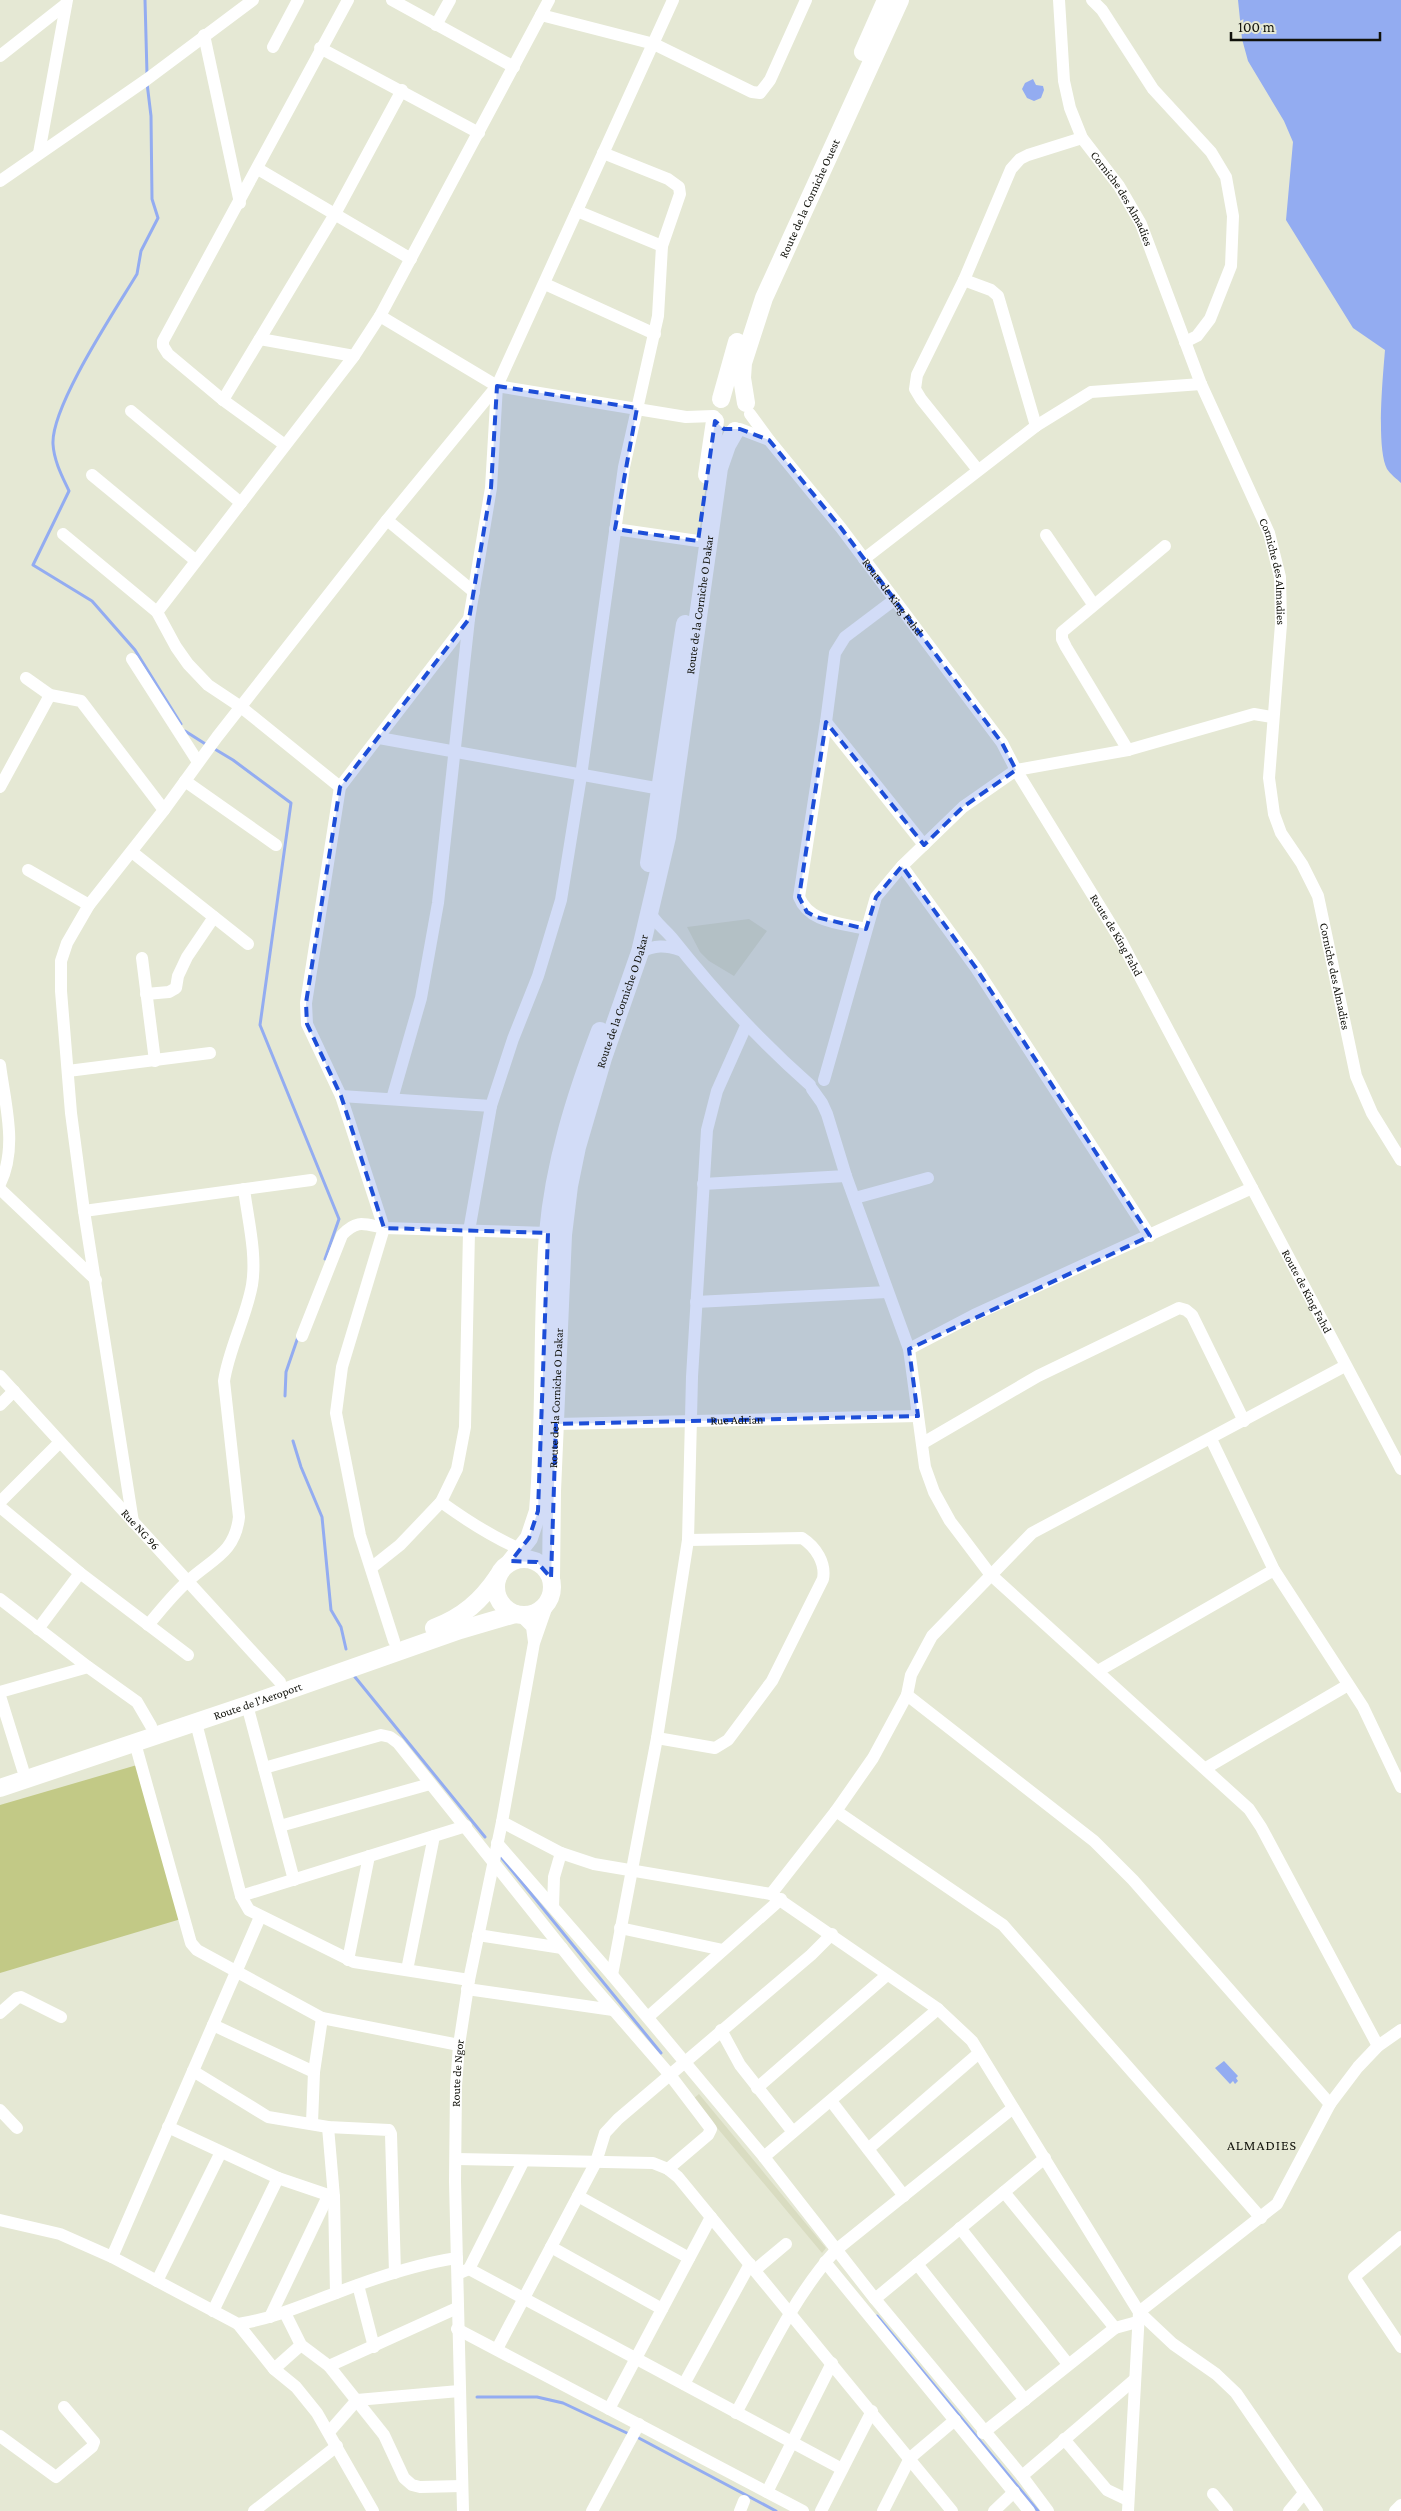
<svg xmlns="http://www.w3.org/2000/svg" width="1401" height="2511" viewBox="0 0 1401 2511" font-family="'Crimson Pro',serif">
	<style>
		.built { fill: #d9dcc1 }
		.garden { fill: #c2c986 }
		.water { fill: #93acf1 }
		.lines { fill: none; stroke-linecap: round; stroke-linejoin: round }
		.stream { stroke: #93acf1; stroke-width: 3 }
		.minor { stroke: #fff; stroke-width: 12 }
		.highway { stroke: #fff; stroke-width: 18 }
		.marked { fill: #1d4ed8; fill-opacity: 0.2; stroke: #1d4ed8; stroke-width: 4; stroke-dasharray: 10 6; stroke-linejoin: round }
		.labels { text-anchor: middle; stroke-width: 4.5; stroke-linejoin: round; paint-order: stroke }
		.street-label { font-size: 12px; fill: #11120b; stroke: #e5e8d4 }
		.neighbourhood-label { font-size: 14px; letter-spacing: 1px; fill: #11120b; stroke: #e5e8d4 }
	</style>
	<rect width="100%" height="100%" fill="#e5e8d4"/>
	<path class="built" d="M 749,919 L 767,931 L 734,976 L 709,961 L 700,952 L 687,927 Z
		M 699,2094 L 826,2248 L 822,2253 L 693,2099 Z"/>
	<path class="garden" d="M 137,1765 L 181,1919 L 0,1973 L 0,1805 Z"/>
	<path class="water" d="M 1238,0 L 1401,0 L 1401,483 C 1397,479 1390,474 1387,469 C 1376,448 1383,376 1385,350 L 1353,328 L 1286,220 L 1293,142 L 1284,121 L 1248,61 L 1242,39 Z
		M 1033,79 L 1036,85 L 1043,86 L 1044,90 L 1041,98 L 1034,101 L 1027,98 L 1022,89 L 1025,83 Z
		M 1224,2061 L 1238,2076 L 1236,2078 L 1238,2081 L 1235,2084 L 1233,2081 L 1230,2084 L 1215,2068 Z"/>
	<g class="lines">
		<path class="stream" d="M 145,0 L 147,74
			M 147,83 L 151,116 L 152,199 L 158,218 L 141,251 L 137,274 C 116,309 51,406 53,444 C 54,461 62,476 69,491 L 33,565 L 92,601 L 135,650 L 181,724
			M 185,731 L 207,745
			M 213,748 L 233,760 L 291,803 L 260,1025 L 339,1219 L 325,1259
			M 285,1396 L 286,1372 L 298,1337
			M 293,1441 L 301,1467 L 322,1517 L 331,1610 L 341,1627 L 346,1649
			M 355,1677 L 485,1837
			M 501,1857 L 661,2053
			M 877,2316 L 1038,2511
			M 477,2397 L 537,2397 L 563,2403 L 629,2434
			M 635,2436 L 776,2511"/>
		<g class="minor">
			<path d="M 392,0 L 514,67"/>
			<path id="s1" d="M 1059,0 L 1064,81 L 1070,108 L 1082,138 L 1119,186 L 1141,224 L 1201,384 L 1269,533 L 1280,577 L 1281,624 L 1269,778 L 1274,814 L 1281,833 L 1302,864 L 1318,896 L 1356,1076 L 1372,1113 L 1401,1160"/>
			<path d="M 1092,0 L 1102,10 L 1153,89 L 1211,152 L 1226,177 L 1233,216 L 1231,266 L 1210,319 L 1197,336 L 1185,342"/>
			<path d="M 541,15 L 654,44 L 752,92 L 760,93 L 770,80 L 806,0"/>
			<path d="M 436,25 L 450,0"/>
			<path d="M 204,35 L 240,203"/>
			<path d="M 273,47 L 298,0"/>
			<path d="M 320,48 L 479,133"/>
			<path d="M 0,56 L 66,4"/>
			<path d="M 39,153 L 67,0"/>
			<path d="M 258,169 L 411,259"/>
			<path d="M 0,181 L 146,80 L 253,0"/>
			<path d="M 577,211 L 662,246"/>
			<path d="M 964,280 L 991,290 L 998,296 L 1036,426"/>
			<path d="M 545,284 L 655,334"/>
			<path d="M 380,316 L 497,386 L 686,417 L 714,416"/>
			<path d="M 260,339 L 354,356"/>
			<path d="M 223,400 L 335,214 L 402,90"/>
			<path d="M 131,411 L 241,503"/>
			<path id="s2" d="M 750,414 L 769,440 L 841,528 L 1002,743 L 1016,770 L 1121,941 L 1401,1469"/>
			<path d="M 740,429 L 769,440"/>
			<path d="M 285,445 L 223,400 L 168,354 L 163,346 L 163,341 L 348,0"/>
			<path d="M 978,470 L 921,399 L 915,389 L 917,375 L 964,280 L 1011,169 L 1020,159 L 1028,155 L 1082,138"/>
			<path d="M 92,475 L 195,560"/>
			<path d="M 387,520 L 474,592"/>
			<path d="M 615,529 L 698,541"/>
			<path d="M 63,534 L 157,612 L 176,647 L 188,664 L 208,685 L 241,707 L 340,787"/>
			<path d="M 1046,535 L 1093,604"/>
			<path d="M 864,559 L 1036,426 L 1091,392 L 1201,384"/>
			<path d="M 157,612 L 354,356 L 380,316 L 549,0"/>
			<path d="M 132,659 L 198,762"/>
			<path d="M 26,678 L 50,695 L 81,701 L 164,810"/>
			<path d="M 826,722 L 924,845"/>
			<path d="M 379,738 L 661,789"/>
			<path d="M 1128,750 L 1066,647 L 1062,639 L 1062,632 L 1165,546"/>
			<path d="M 185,781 L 276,845"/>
			<path d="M 0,787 L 50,695"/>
			<path d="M 132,852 L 248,944"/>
			<path d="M 902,866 L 976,968 L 1150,1236"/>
			<path d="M 28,870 L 89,905"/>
			<path d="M 650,912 C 655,923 665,929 672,938 C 714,991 759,1040 810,1085"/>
			<path d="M 866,929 C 841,923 809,923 799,897 L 826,722 L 835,653 L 845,637 L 894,600"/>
			<path d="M 640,952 C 655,945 665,945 680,950"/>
			<path d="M 142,958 L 155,1061"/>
			<path d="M 146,994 L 169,992 L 176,988 L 178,976 L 187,957 L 214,917"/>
			<path d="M 0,1065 C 5,1104 18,1147 0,1184"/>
			<path d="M 68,1071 L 210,1053"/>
			<path d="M 824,1080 L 876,897 L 902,866 L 963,807 L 1016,770 L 1128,750 L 1254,714 L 1272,717"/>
			<path d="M 812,1089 L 822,1103 L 827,1114 L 846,1176 L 909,1349 L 925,1467 L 934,1492 L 950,1521 L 990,1574 L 1249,1809 L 1261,1827 L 1378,2046"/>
			<path d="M 341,1096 L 491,1106"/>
			<path d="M 392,1099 L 421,998 L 438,903 L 469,619 L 491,488 L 497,386"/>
			<path d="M 703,1184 L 846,1176"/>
			<path d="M 0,1189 L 96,1280"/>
			<path d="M 855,1198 L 928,1178"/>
			<path d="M 84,1211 L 311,1180"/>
			<path d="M 696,1302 L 887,1292"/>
			<path d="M 302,1336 L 342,1235 C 357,1219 364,1224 384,1228 L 548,1233"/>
			<path d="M 909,1349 L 974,1315 L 1252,1188"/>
			<path id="s3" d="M 0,1376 L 280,1682"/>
			<path d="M 0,1405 L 14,1391"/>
			<path id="s4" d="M 556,1424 L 918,1416"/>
			<path d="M 1211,1439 L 1274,1570 L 1363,1707 L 1401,1787"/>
			<path d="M 923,1443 L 1038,1376 L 1179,1308 L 1186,1310 L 1192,1315 L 1244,1421"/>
			<path d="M 0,1502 L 60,1442"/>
			<path d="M 0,1507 L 80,1573 L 188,1655"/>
			<path d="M 133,1522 L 84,1211 L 71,1113 L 61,991 L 61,961 L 67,943 L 89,905 L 164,810 L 217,737 L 387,520 L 497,386 L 673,0"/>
			<path d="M 520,1549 C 492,1537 466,1520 441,1502 L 457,1469 L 465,1427 L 469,1231 L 491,1106 L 513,1039 L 538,976 L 561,900 L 581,776 L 624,467 L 658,316 L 662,246 L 680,194 L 679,187 L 668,179 L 603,153"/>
			<path d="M 371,1568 L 400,1545 L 441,1502"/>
			<path d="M 0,1599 L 88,1667 L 137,1702 L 151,1726"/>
			<path d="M 520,1615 L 532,1627 L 534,1642"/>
			<path d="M 148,1625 C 161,1610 173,1594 188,1581 C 212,1559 235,1553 239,1517 L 224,1381 C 229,1348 246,1318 252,1285 C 257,1255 248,1220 244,1189"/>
			<path d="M 38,1629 L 80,1573"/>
			<path d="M 394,1641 L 360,1535 L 336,1413 L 342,1367 L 384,1228 L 341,1096 L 307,1024 L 306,1003 L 340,787 L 469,619"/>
			<path d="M 1098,1671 L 1274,1570"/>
			<path d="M 0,1692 L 88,1667"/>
			<path d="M 907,1695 L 1094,1841 L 1133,1880 L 1330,2104"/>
			<path d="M 0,1696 L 23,1770"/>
			<path d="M 247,1705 L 294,1880"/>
			<path d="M 196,1723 L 241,1896 L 249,1910 L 354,1962 L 469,1980"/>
			<path d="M 657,1738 L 715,1748 L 728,1740 L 772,1681 L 823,1579 C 826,1563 816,1547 802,1538 L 688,1540"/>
			<path d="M 135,1743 L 191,1943 L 197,1950 L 322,2018 L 459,2045"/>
			<path d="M 264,1768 L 381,1735 L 390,1737 L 398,1743 L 585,1977 L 670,2075 L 708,2125 L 711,2129 L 708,2135 L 668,2169"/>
			<path d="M 1206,1768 L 1348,1685"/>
			<path d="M 836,1811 L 1003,1925 L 1261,2218"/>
			<path d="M 502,1822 L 561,1853 L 594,1864 L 771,1894 L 938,2009 L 972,2041 L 1139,2312 L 1173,2344 L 1216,2374 L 1236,2393 L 1317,2511"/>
			<path d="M 280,1826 L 430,1784"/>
			<path d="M 497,1843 L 612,1975 L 764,2157 L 875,2299 L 1022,2476"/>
			<path d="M 771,1894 L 836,1811 L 873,1758 L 907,1695 L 911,1675 L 932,1636 L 1032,1533 L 1345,1366"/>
			<path d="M 241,1896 L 466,1826"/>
			<path d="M 553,1907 L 554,1877 L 561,1853"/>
			<path d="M 620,1928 L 723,1950"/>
			<path d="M 478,1935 L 562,1948"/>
			<path d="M 348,1960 L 369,1856"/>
			<path d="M 407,1970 L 434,1836"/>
			<path d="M 612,1975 L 657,1738 L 688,1540 L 692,1377 L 707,1130 L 717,1091 L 746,1026"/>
			<path d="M 467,1989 L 613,2010"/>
			<path d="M 0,2013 L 17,1998 L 21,1997 L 61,2017"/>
			<path d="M 648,2017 L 781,1899"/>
			<path d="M 213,2025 L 314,2072"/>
			<path d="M 721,2030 L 740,2065 L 793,2132"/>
			<path d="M 193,2071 L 268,2117 L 328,2127 L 389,2130 L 391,2134 L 395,2273"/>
			<path d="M 757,2088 L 887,1975"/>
			<path d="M 831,2101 L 904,2196"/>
			<path d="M 0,2110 L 17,2128"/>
			<path d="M 312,2123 L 314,2072 L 322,2018"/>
			<path d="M 168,2127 L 278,2178 L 334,2197"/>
			<path d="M 328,2127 L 334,2197 L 336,2293"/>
			<path d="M 868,2149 L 979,2053"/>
			<path d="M 764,2157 L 938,2009"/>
			<path d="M 456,2159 L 653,2163 L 668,2169 L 678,2177 L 952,2511"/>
			<path d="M 1004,2192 L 1115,2328"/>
			<path d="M 578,2196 L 689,2258"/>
			<path d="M 0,2220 L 60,2234 L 112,2257 L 238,2324 C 272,2319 303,2305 336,2293 C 375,2278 416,2264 457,2258"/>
			<path d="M 960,2228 L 1068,2364"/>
			<path d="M 1401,2237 L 1354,2277 L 1401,2347"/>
			<path d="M 551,2247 L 662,2309"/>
			<path d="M 112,2257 L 260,1917"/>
			<path d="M 825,2262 L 1029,2511"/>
			<path d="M 917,2264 L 1025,2400"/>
			<path d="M 469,2269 L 842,2469"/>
			<path d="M 755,2270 L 786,2244"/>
			<path d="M 462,2272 L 469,2269 L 523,2162"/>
			<path d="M 157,2281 L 221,2152"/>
			<path d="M 358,2285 L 374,2347"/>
			<path d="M 875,2299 L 1045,2158"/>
			<path d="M 213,2311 L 278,2178"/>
			<path d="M 285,2313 L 301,2345 L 329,2366 L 384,2435 L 404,2478 L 412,2485 L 420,2487 L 462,2486"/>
			<path d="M 270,2317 L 328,2196"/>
			<path d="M 238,2324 L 274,2369 L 296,2387 L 317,2413 L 373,2511"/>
			<path d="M 457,2329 L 803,2511"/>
			<path d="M 497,2349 L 596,2162 L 605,2133 L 618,2119 L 811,1955 L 832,1934"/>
			<path d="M 329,2366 L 457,2308"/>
			<path d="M 274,2369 L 301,2345"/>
			<path d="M 684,2384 L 750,2264"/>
			<path d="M 609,2409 L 711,2217"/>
			<path d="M 736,2413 C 766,2358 794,2296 836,2250 L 1013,2108"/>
			<path d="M 329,2432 L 357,2400 L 459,2391"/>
			<path d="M 983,2433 L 1115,2328 L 1137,2322"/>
			<path d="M 0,2436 L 56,2477 L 92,2447 L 94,2442 L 64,2407"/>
			<path d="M 1064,2439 L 1107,2490 L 1128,2500"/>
			<path d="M 767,2492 L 832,2363"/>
			<path d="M 1213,2494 L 1227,2511"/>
			<path d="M 254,2511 L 337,2446"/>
			<path id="s5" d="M 463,2511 L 455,2181 L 456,2086 L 459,2045 L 469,1980 L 502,1822 L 534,1643 L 549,1600"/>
			<path d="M 592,2511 L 639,2424"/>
			<path d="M 740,2511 L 744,2501"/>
			<path d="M 821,2511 L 872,2411"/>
			<path d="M 883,2511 L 910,2458 L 955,2420"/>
			<path d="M 994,2511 L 1014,2492"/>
			<path d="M 1048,2511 L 1022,2476 L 1134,2380"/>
			<path d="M 1128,2511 L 1139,2312 L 1277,2204 L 1330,2104 L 1358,2067 L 1378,2046 L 1401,2030"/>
			<path d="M 1289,2511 L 1304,2493"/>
			<path d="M 1395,2511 L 1401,2505"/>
		</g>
		<g class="highway">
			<path d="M 863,52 L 886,0"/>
			<path d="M 721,399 L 737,342"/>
			<path id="s6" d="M 746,403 L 742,378 L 743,363 L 764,298 L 900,0"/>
			<path d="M 707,475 L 715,421"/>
			<path d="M 649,863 L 685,624"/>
			<circle cx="524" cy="1587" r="28"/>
			<path d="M 511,1561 L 529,1538 L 538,1511 C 546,1419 541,1326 548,1233 C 554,1163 575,1097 600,1031"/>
			<path id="s7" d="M 551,1578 L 552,1491 L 563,1235 L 569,1186 L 577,1147 L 603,1058 L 640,952 L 667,837 L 719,468 L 727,445 L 735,431"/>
			<path d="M 434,1628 C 463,1617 481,1601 498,1576"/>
			<path id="s8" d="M 0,1788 L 247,1705 L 460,1630 L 515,1614"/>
		</g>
	</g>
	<path class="marked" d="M 497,386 L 637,408 L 615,529 L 698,541 L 715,421 L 724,429 L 740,429 L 769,440 L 841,528 L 1002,743 L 1016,770 L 963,807 L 924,845 L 826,722 L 799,897 L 807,912 L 816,917 L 866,929 L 876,897 L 902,866 L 976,968 L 1150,1236 L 909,1349 L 918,1416 L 556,1424 L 551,1578 L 537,1562 L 511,1561 L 529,1538 L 538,1511 L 548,1233 L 384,1228 L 341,1096 L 307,1024 L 306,1003 L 340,787 L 469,619 L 491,488 Z"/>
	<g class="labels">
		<g class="street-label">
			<text dy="4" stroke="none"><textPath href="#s6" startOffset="218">Route de la Corniche Ouest</textPath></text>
			<text dy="4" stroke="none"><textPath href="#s1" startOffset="214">Corniche des Almadies</textPath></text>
			<text dy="4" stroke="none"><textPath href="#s1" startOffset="619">Corniche des Almadies</textPath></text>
			<text dy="4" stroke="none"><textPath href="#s2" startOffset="232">Route de King Fahd</textPath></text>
			<text dy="4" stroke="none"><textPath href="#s7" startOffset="990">Route de la Corniche O Dakar</textPath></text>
			<text dy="4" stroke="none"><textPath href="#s2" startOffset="638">Route de King Fahd</textPath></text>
			<text dy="4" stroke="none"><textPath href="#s1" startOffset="1039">Corniche des Almadies</textPath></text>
			<text dy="4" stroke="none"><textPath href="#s7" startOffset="585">Route de la Corniche O Dakar</textPath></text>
			<text dy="4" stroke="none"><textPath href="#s2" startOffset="1042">Route de King Fahd</textPath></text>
			<text dy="4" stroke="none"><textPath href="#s7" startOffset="180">Route de la Corniche O Dakar</textPath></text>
			<text dy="4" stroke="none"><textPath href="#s4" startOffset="181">Rue Adrian</textPath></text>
			<text dy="4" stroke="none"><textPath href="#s3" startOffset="208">Rue NG 96</textPath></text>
			<text dy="4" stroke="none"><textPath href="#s8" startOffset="272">Route de l'Aeroport</textPath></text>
			<text dy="4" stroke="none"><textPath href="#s5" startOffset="438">Route de Ngor</textPath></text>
		</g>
		<g class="neighbourhood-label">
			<text x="1262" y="2150">ALMADIES</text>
		</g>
	</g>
	<path d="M1231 32v8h149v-8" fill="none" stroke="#11120b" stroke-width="2.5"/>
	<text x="1238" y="32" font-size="15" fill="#11120b" stroke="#e5e8d4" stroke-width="4" paint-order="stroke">100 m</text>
</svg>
